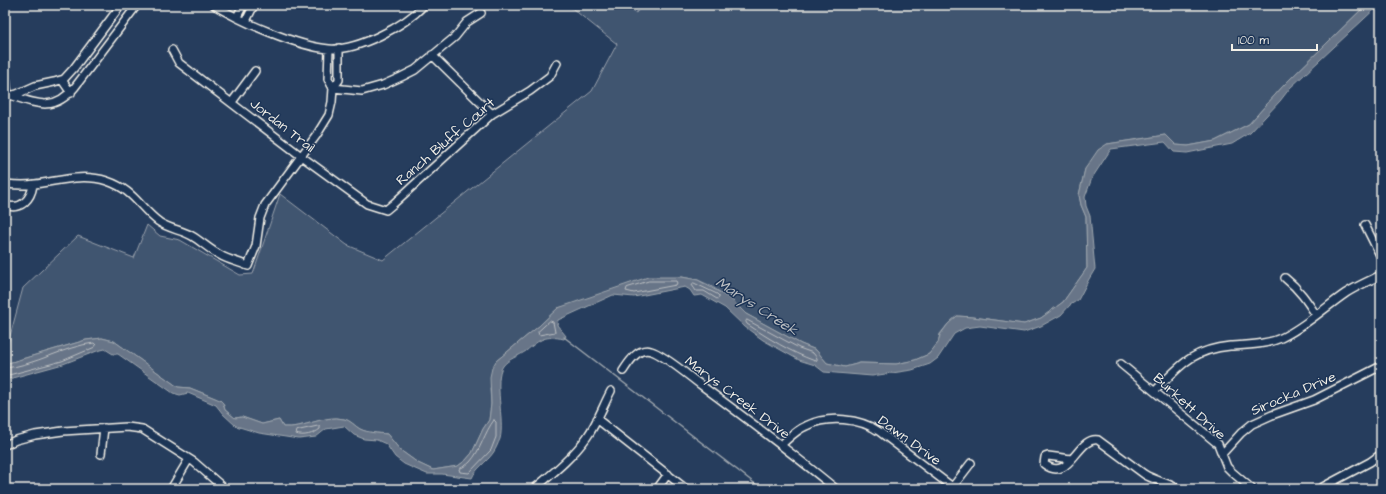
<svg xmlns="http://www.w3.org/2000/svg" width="1386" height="494" viewBox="0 0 1386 494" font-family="'Architects Daughter',sans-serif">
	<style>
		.green { fill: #40546f; stroke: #9aa2ac }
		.water { fill: #677588; stroke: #9fa7ae }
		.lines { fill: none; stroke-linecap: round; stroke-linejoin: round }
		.shore { stroke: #bcbfc2; stroke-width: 1 }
		.stream { stroke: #9fa7ae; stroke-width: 1.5 }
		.minor-casing { stroke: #f4f1e8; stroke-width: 10 }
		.minor { stroke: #1d3557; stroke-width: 7 }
		.labels { text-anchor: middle; stroke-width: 3; stroke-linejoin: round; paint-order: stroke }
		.street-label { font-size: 14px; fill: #f4f1e8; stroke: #1d3557 }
		.water-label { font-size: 15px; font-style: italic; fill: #bcbfc2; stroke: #1d3557 }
	</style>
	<rect width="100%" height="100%" fill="#263d5d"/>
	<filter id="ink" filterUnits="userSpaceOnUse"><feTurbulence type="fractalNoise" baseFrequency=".025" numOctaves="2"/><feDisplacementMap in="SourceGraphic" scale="8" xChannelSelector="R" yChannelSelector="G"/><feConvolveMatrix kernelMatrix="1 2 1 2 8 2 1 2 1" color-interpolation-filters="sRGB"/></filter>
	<g filter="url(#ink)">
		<path class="green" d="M 568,5 L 626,5 L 636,13 L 642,5 L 1366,5 L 1284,85 L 1249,124 L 1215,141 L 1188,146 L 1176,145 L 1166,135 L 1107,144 L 1085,169 L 1079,195 L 1081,205 L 1086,217 L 1087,268 L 1063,302 L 1041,318 L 1024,324 L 973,317 L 957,316 L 948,324 L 940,334 L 938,343 L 929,354 L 915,360 L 896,364 L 860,363 L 845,367 L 827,363 L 816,350 L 801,344 L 746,314 L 731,299 L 709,285 L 698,280 L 682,277 L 558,308 L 539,326 L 496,361 L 490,389 L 491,404 L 489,420 L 483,429 L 472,453 L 466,460 L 458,466 L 433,470 L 418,463 L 400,450 L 387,434 C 378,433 368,433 360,429 C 355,426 350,420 344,419 C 325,414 304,429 283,427 L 279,420 L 262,424 L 242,417 L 235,418 L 225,410 L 223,403 L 215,398 L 190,388 L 178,387 L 114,341 L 102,338 L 86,340 L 5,364 L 5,349 L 7,347 L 23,288 L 78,236 L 134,258 L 147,225 L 160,236 L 180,240 L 240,275 L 253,274 L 280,194 L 347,245 L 383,260 L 592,91 L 617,44 Z"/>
		<path class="water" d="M 1366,5 L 1379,5 L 1290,88 L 1280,101 L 1250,133 L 1232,144 L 1187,153 L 1174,152 L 1165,142 L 1111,149 L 1092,178 L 1085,197 L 1086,206 L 1090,216 L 1095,269 L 1089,279 L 1078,300 L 1070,305 L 1061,315 L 1041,326 L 1024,332 L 980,326 L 965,328 L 954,334 L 938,358 L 930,364 L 912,370 L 872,376 L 824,372 L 815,365 L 799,360 L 763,340 L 745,327 L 725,308 L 702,295 L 694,296 L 690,290 L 685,287 L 634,297 L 613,295 L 558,320 L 557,325 L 566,336 L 564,339 C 545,335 540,339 526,351 C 519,356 508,359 503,366 C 493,379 505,421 500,439 C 498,443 496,449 493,453 C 487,462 476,468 472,478 L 442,474 L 427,474 L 413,468 L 404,464 L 395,457 L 386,444 L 377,440 L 364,439 L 354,435 L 344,426 L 326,429 L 316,437 L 299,439 L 259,433 L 236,426 L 223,414 L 216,405 L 188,393 L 180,395 L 173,393 L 118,354 L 113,354 L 105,349 L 97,351 L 63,364 L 5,380 L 5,364 L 86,340 L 102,338 L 114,341 L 178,387 L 190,388 L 220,400 L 223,403 L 225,410 L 235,418 L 242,417 L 262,424 L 279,420 L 283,427 C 304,429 324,414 344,419 C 350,420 355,426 360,429 C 368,433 378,433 387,434 L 400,450 L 418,463 L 433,470 L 458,466 L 466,460 L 472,453 L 483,429 L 489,420 L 491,404 L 490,377 L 492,368 L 496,361 L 539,326 L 558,308 L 648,277 L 682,277 L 698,280 L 731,299 L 746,314 L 801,344 L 816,350 L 827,363 L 845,367 L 860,363 L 896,364 L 915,360 L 929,354 L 938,343 L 940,335 L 948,324 L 957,316 L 973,317 L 1024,324 L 1041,318 L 1063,302 L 1087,268 L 1086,217 L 1081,205 L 1079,195 L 1085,169 L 1098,150 L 1107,144 L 1166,135 L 1176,145 L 1188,146 L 1215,141 L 1249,124 L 1284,85 Z"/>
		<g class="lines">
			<path class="shore" d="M 649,281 L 676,281 L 677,283 L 676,285 L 634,293 L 626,291 L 627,288 Z
				M 694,283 L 717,294 L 719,296 L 719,298 L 717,299 L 704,291 L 696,291 L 692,285 Z
				M 747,320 L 799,348 L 813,353 L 817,358 L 817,360 L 815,361 C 790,352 768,338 747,324 L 746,322 Z
				M 550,321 L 553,322 L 555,332 L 539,335 L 538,332 Z
				M 5,368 C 34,366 65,346 94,343 L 96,345 L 95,347 L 62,361 L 5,376
				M 494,420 L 496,422 L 496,437 L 491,450 L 469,473 L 460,472 L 459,469 C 463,467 467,465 470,462 C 481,450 484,433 494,420 Z
				M 318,426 L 320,426 L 320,429 C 314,434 303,437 296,434 L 297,431 Z"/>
			<path class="stream" d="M 564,337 L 762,489"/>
			<g class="minor-casing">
				<path id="minor" d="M 214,5 C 242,22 296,46 329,49 C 357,51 405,26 424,5
					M 308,5 L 318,5
					M 237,17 L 243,5
					M 246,21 L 254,5
					M 329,49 L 328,79 L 333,88
					M 172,50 L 179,63 L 301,156 L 367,204 L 386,210 L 392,205 L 492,114 L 530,91 L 550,76 L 557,63
					M 432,55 L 492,114
					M 5,69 L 8,96
					M 62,80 L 71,93
					M 333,88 L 362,91 L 383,85 L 401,77 L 415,70 L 455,37 L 467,22 L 481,13
					M 13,96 C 39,105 55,111 75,87 L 137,5
					M 5,97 L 17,94 L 35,86 L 54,82 L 64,79 L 74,68 L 121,5
					M 232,102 L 255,71
					M 5,184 C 15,185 25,186 35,184 C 60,181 82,173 107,181 C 134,190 139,207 159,222 C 169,229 182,230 192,236 C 202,242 210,250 220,255 C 228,260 239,262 248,266 L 256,246 L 260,218 L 265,205 L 316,136 L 329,115 L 332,102 L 333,88 L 339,80 L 339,48
					M 5,205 C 21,211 31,199 33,185
					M 1365,225 L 1381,257
					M 1285,278 C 1299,289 1307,301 1316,315
					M 1121,364 L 1218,444 L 1227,467 L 1232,472 L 1252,489
					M 623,371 C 629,362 638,347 651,351 C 663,354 690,377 701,385 C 747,419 792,453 836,489
					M 1155,391 C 1180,366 1191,350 1230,346 C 1247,345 1265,345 1281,338 C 1305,327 1324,308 1346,293 C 1357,286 1369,281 1381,275
					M 597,419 L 686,489
					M 5,445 L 16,440 L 35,435 L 63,431 L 127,427 L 142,429 L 194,462 L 225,489
					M 781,445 C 789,438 796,430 806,426 C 828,415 860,418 880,432 L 955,489
					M 101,454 L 104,428
					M 1222,454 L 1241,433 L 1252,424 L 1272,415 L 1314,400 L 1381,366
					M 1071,459 L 1048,456 L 1045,457 L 1044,464 C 1070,484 1077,436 1098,440 L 1144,474 C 1155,481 1167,482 1178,489
					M 171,489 L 189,459
					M 534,489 C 553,473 573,457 587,437 C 597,423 603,406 611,391
					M 657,489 L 668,474
					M 951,489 L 971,463
					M 1319,489 L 1370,462 L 1381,454"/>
			</g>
			<use href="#minor" class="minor"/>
		</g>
	</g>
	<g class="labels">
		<g class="street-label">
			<text transform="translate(283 125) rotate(38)" y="5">Jordan Trail</text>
			<text transform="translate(445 141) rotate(-41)" y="5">Ranch Bluff Court</text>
			<text transform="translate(1293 393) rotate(-23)" y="5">Sirocka Drive</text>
			<text transform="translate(738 397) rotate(37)" y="5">Marys Creek Drive</text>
			<text transform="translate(1190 406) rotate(42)" y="5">Burkett Drive</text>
			<text transform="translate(910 440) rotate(36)" y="5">Dawn Drive</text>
		</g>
		<g class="water-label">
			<text transform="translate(757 306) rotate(33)" y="5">Marys Creek</text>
		</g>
	</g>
	<rect width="1386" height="494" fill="none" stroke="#1d3557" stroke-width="20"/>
	<rect x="10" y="10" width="1366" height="474" fill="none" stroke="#f4f1e8" stroke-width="1.5" filter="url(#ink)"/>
	<path d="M1232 44v6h85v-6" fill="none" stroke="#f4f1e8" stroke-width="2"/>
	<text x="1238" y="44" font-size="12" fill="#f4f1e8" stroke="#1d3557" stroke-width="3" paint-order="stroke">100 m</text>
</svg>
